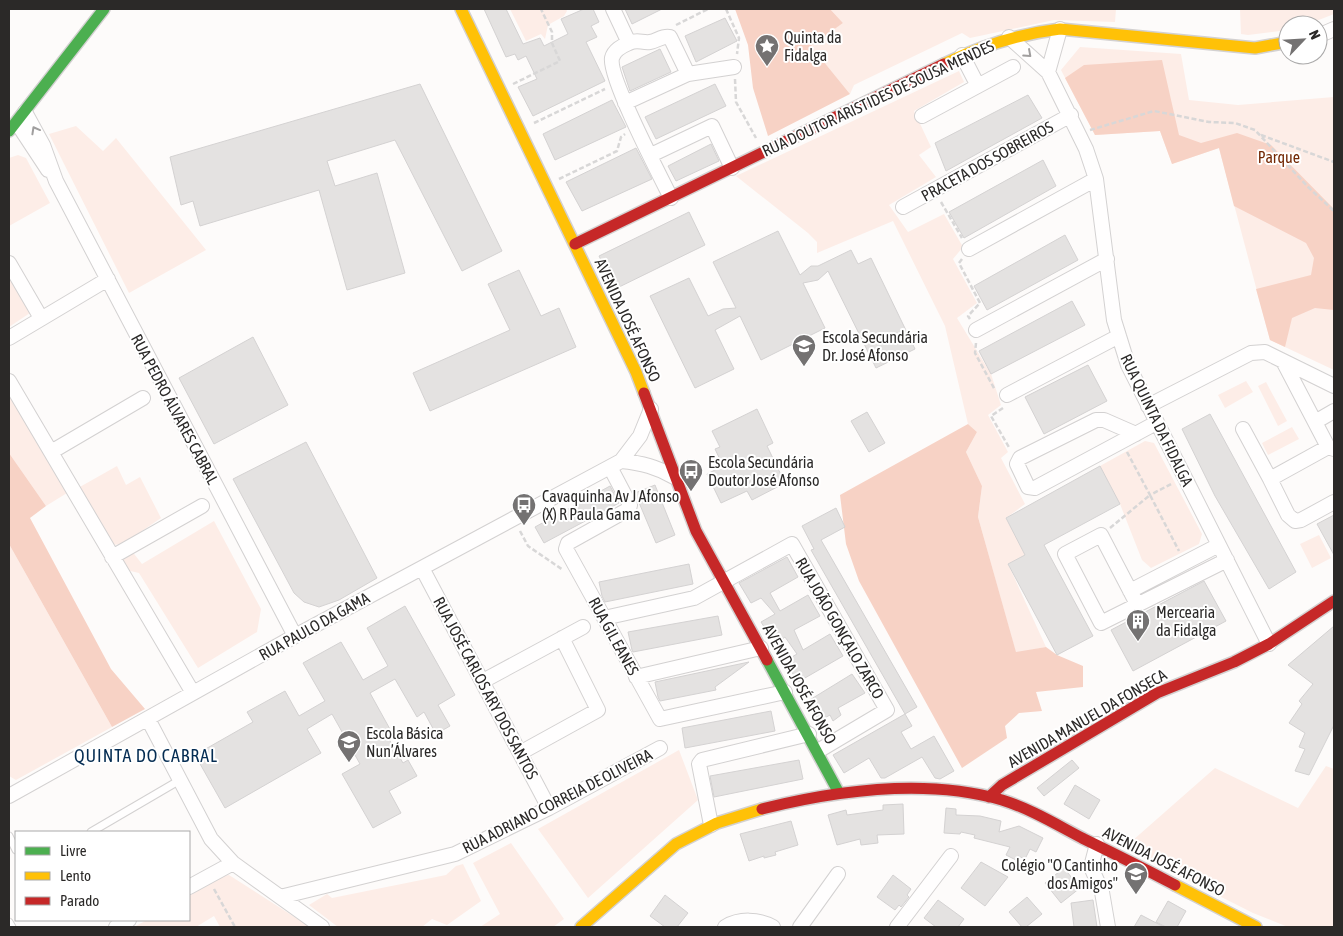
<svg xmlns="http://www.w3.org/2000/svg" width="1343" height="936" viewBox="0 0 1343 936" font-family="'Asap Condensed',sans-serif">
	<style>
		.green { fill: #fdede7 }
		.forest { fill: #f7d2c5 }
		.building { fill: #e4e2e1; stroke: #d4d2d2 }
		.lines { fill: none; stroke-linecap: round; stroke-linejoin: round }
		.lane-casing { stroke: #d3d1d1; stroke-width: 9 }
		.street-casing { stroke: #d3d1d1; stroke-width: 16 }
		.fast-casing { stroke: #d3d1d1; stroke-width: 14 }
		.slow-casing { stroke: #d3d1d1; stroke-width: 14 }
		.jam-casing { stroke: #d3d1d1; stroke-width: 14 }
		.path { stroke: #d8d7d7; stroke-width: 2.5; stroke-dasharray: 5 2.5; stroke-linecap: butt }
		.lane { stroke: #fffefe; stroke-width: 7 }
		.street { stroke: #fffefe; stroke-width: 14 }
		.fast { stroke: #4caf50; stroke-width: 11 }
		.slow { stroke: #ffc107; stroke-width: 11 }
		.jam { stroke: #c62828; stroke-width: 11 }
		.oneway { stroke: #a09e9e }
		.labels { text-anchor: middle; stroke-width: 4; stroke-linejoin: round; paint-order: stroke }
		.poi-label { font-size: 16px; fill: #2b2928; stroke: #fff; text-anchor: start }
		.street-label { font-size: 16px; fill: #2b2928; stroke: #fff }
		.park-label { font-size: 16px; fill: #732804; stroke: #fff }
		.neighbourhood-label { font-size: 18px; letter-spacing: 1px; fill: #042c52; stroke: #fff }
	</style>
	<rect width="100%" height="100%" fill="#fdfbfa"/>
	<path class="green" d="M 510,9 L 566,9 L 567,11 L 564,16 L 548,25 L 545,39 L 541,34 L 526,41 Z
		M 830,9 L 1116,9 L 1115,22 L 1054,20 L 970,38 L 962,33 L 854,85 L 850,94 L 811,46 L 843,23 Z
		M 1240,9 L 1334,9 L 1334,14 L 1306,25 L 1288,25 L 1288,30 L 1248,35 L 1241,34 Z
		M 1080,47 L 1181,54 L 1189,100 L 1238,105 L 1334,97 L 1334,370 L 1270,340 L 1219,148 L 1172,164 L 1160,131 L 1095,135 L 1061,70 Z
		M 959,71 L 964,82 L 914,111 L 931,147 L 919,155 L 936,177 L 889,205 L 908,232 L 944,214 L 963,247 L 953,259 L 977,303 L 957,318 L 991,374 L 1001,405 L 988,415 L 1008,452 L 1001,458 L 1025,504 L 1006,518 L 1025,555 L 1008,564 L 1046,647 L 1016,653 L 978,517 L 982,486 L 966,452 L 977,432 L 968,424 L 945,326 L 893,221 L 817,253 L 817,242 L 808,233 L 736,176 Z
		M 76,126 L 103,151 L 116,138 L 206,250 L 129,293 L 49,134 Z
		M 18,155 L 26,158 L 50,203 L 9,226 L 9,158 Z
		M 9,275 L 33,311 L 9,327 Z
		M 1246,381 L 1253,392 L 1225,408 L 1218,395 Z
		M 1266,382 L 1287,421 L 1278,426 L 1258,386 Z
		M 9,394 L 67,493 L 46,506 L 9,453 Z
		M 1292,427 L 1299,439 L 1268,455 L 1262,443 Z
		M 1145,441 L 1154,443 L 1202,534 L 1199,544 L 1151,568 L 1142,560 L 1120,504 L 1100,466 Z
		M 117,466 L 126,485 L 140,477 L 161,518 L 123,544 L 112,545 L 78,488 Z
		M 214,521 L 261,609 L 257,632 L 198,668 L 139,573 L 126,570 L 120,557 L 131,550 L 142,564 Z
		M 1319,535 L 1331,558 L 1312,568 L 1300,544 Z
		M 9,544 L 112,727 L 16,780 L 9,776 Z
		M 679,750 L 698,800 L 588,898 L 538,829 Z
		M 1326,766 L 1334,769 L 1334,927 L 1288,927 L 1253,913 L 1124,848 L 1215,768 L 1298,808 Z
		M 511,843 L 564,919 L 553,927 L 480,927 L 500,914 L 473,863 Z
		M 463,864 L 481,901 L 447,925 L 432,919 L 422,927 L 338,927 L 309,905 L 327,894 L 332,898 L 446,875 L 456,866 Z
		M 229,875 L 310,927 L 220,927 L 214,916 L 196,927 L 134,927 L 147,920 L 189,920 L 189,896 L 223,876 Z"/>
	<path class="forest" d="M 735,9 L 830,9 L 843,23 L 811,46 L 850,94 L 768,136 L 753,88 L 748,45 Z
		M 1162,60 L 1179,135 L 1201,143 L 1237,133 L 1271,145 L 1334,209 L 1334,310 L 1315,308 L 1292,318 L 1285,347 L 1270,340 L 1256,289 L 1311,275 L 1314,258 L 1306,243 L 1234,206 L 1219,148 L 1172,164 L 1160,131 L 1095,135 L 1065,78 L 1084,65 Z
		M 968,424 L 977,432 L 966,452 L 982,486 L 978,517 L 1016,652 L 1046,647 L 1057,655 L 1083,666 L 1083,687 L 1036,692 L 1042,711 L 1019,713 L 1005,726 L 1007,738 L 962,768 L 859,581 L 846,544 L 840,495 Z
		M 9,453 L 46,506 L 30,518 L 111,669 L 145,709 L 112,727 L 9,544 Z"/>
	<path class="building" d="M 484,9 L 506,9 L 523,44 L 540,38 L 544,46 L 568,34 L 561,19 L 584,9 L 593,9 L 599,22 L 591,26 L 597,37 L 586,42 L 605,81 L 533,116 L 518,87 L 537,79 L 526,56 L 518,60 L 515,54 L 506,57 Z
		M 625,9 L 662,9 L 632,24 Z
		M 725,18 L 737,41 L 696,62 L 685,36 Z
		M 660,49 L 671,72 L 630,91 L 622,67 Z
		M 420,84 L 502,251 L 462,271 L 395,140 L 327,161 L 335,186 L 377,173 L 405,273 L 347,290 L 319,190 L 200,226 L 193,201 L 181,205 L 170,157 Z
		M 715,84 L 726,106 L 656,139 L 645,117 Z
		M 1028,95 L 1042,118 L 946,171 L 935,143 Z
		M 612,100 L 626,127 L 555,160 L 543,134 Z
		M 711,144 L 719,161 L 676,181 L 668,166 Z
		M 636,148 L 652,179 L 582,211 L 566,182 Z
		M 1043,160 L 1056,186 L 964,238 L 949,212 Z
		M 689,212 L 705,245 L 615,289 L 599,256 Z
		M 778,231 L 800,275 L 811,266 L 818,266 L 851,250 L 858,264 L 871,258 L 915,349 L 876,368 L 828,271 L 818,280 L 803,283 L 825,328 L 761,360 L 740,316 L 715,330 L 734,369 L 695,388 L 650,296 L 689,278 L 708,316 L 723,309 L 736,308 L 713,262 Z
		M 1065,235 L 1078,260 L 987,310 L 974,286 Z
		M 519,270 L 541,316 L 559,308 L 576,347 L 430,411 L 413,373 L 510,330 L 488,284 Z
		M 1072,301 L 1085,325 L 991,374 L 979,351 Z
		M 253,337 L 288,405 L 214,444 L 179,378 Z
		M 1088,365 L 1107,401 L 1044,434 L 1025,397 Z
		M 757,409 L 773,443 L 767,446 L 785,483 L 752,500 L 747,491 L 721,503 L 707,474 L 723,466 L 715,449 L 720,447 L 712,431 Z
		M 867,412 L 885,443 L 869,452 L 851,421 Z
		M 1210,414 L 1296,572 L 1269,589 L 1215,496 L 1182,429 Z
		M 306,442 L 377,578 L 339,600 L 319,607 L 304,602 L 294,593 L 233,479 Z
		M 1100,466 L 1120,504 L 1044,545 L 1093,636 L 1057,655 L 1008,564 L 1025,555 L 1006,518 Z
		M 655,485 L 675,535 L 656,543 L 635,493 Z
		M 610,486 L 619,503 L 544,543 L 535,527 Z
		M 836,508 L 845,527 L 821,540 L 917,707 L 905,714 L 811,550 L 814,549 L 802,526 Z
		M 1334,515 L 1334,555 L 1317,524 Z
		M 787,557 L 798,577 L 770,593 L 780,611 L 808,595 L 820,616 L 794,630 L 803,650 L 830,634 L 843,656 L 798,682 L 785,661 L 797,654 L 785,637 L 775,644 L 761,622 L 775,614 L 761,598 L 751,603 L 739,583 Z
		M 689,564 L 693,584 L 605,602 L 602,596 L 599,582 Z
		M 1204,581 L 1226,621 L 1133,671 L 1111,630 Z
		M 405,606 L 455,695 L 438,705 L 450,726 L 436,734 L 424,712 L 417,717 L 395,679 L 370,693 L 391,731 L 386,734 L 403,763 L 408,760 L 417,776 L 389,791 L 401,813 L 373,828 L 342,774 L 360,764 L 332,714 L 307,729 L 321,753 L 225,808 L 195,755 L 253,722 L 247,712 L 285,691 L 299,716 L 325,701 L 303,663 L 341,642 L 363,680 L 388,666 L 367,628 Z
		M 718,616 L 722,635 L 633,652 L 632,650 L 628,632 Z
		M 1334,626 L 1334,725 L 1309,775 L 1295,771 L 1305,749 L 1299,747 L 1305,733 L 1289,723 L 1302,704 L 1299,701 L 1313,684 L 1288,665 Z
		M 749,662 L 715,687 L 716,690 L 660,701 L 658,697 L 655,682 Z
		M 852,674 L 865,693 L 838,708 L 841,715 L 833,721 L 830,715 L 819,721 L 808,701 Z
		M 771,711 L 775,731 L 685,748 L 682,728 Z
		M 905,714 L 912,726 L 901,732 L 911,749 L 934,736 L 954,771 L 940,779 L 935,778 L 922,757 L 885,778 L 881,778 L 869,758 L 844,773 L 833,755 Z
		M 799,760 L 803,779 L 714,797 L 710,776 Z
		M 1072,760 L 1079,768 L 1044,796 L 1037,788 Z
		M 1075,785 L 1100,800 L 1089,819 L 1064,804 Z
		M 903,804 L 904,834 L 877,835 L 878,843 L 861,845 L 860,839 L 837,845 L 828,815 L 846,810 L 847,815 L 883,810 L 883,805 Z
		M 946,808 L 956,809 L 956,815 L 980,816 L 1001,821 L 999,832 L 1019,826 L 1043,838 L 1036,852 L 1030,849 L 1025,859 L 1018,856 L 1016,860 L 1006,855 L 1010,847 L 974,838 L 975,835 L 961,832 L 960,834 L 944,833 Z
		M 791,821 L 798,845 L 775,852 L 776,855 L 764,858 L 764,856 L 749,861 L 740,834 Z
		M 981,862 L 1008,877 L 985,906 L 961,888 Z
		M 1064,868 L 1080,888 L 1061,903 L 1045,883 Z
		M 893,875 L 911,889 L 907,895 L 909,897 L 901,907 L 899,905 L 895,910 L 877,897 Z
		M 665,895 L 688,913 L 677,927 L 665,927 L 650,916 Z
		M 1027,897 L 1042,914 L 1026,927 L 1022,927 L 1009,912 Z
		M 938,900 L 964,919 L 958,927 L 936,927 L 924,918 Z
		M 1093,900 L 1097,927 L 1074,927 L 1071,903 Z
		M 1168,901 L 1186,911 L 1177,927 L 1166,927 L 1156,922 Z
		M 1141,915 L 1164,927 L 1134,927 Z"/>
	<g class="lines">
		<g class="lane-casing">
			<path id="lane" d="M 91,832 L 180,780
				M 9,836 L 16,850
				M 9,922 L 12,927"/>
		</g>
		<g class="street-casing">
			<path id="street" d="M 613,9 L 629,43 C 622,46 614,50 612,58 C 608,76 660,176 671,198
				M 1318,36 L 1334,29
				M 1009,37 L 1048,72 L 1086,149 L 1096,179 L 1114,320 L 1128,365 L 1269,644
				M 629,43 C 637,39 642,43 650,42 C 657,41 663,35 670,37 L 688,74 L 734,67
				M 962,55 L 978,86
				M 1048,72 L 1060,29
				M 625,103 L 688,74
				M 25,112 L 43,145 L 56,181 L 295,636
				M 922,116 L 1013,67
				M 17,123 L 48,170
				M 651,155 L 712,126 L 732,168
				M 903,207 L 1071,115
				M 969,249 L 1096,179
				M 9,263 L 41,318
				M 976,330 L 1107,259
				M 9,338 L 108,279
				M 1283,361 L 1328,447 L 1334,449
				M 9,381 L 193,693
				M 1007,395 L 1119,336
				M 1148,406 L 1251,353 L 1265,352 L 1334,386
				M 1315,422 L 1334,411
				M 1243,429 L 1270,479
				M 1136,434 L 1104,420 L 1096,420 L 1020,458 L 1017,464 L 1028,487 L 1035,488 L 1156,423
				M 1328,447 L 1270,479 L 1288,515 L 1295,521 L 1301,520 L 1334,502
				M 51,452 L 143,398
				M 621,461 C 642,463 657,467 674,477
				M 610,467 L 630,505 L 629,509 L 568,543 L 566,549 L 660,719 L 785,692
				M 112,557 L 202,506
				M 422,568 L 549,808
				M 1130,591 L 1219,545
				M 1137,604 L 1101,535 L 1065,554 L 1101,623 L 1227,560
				M 604,618 L 694,598 L 792,544 L 887,710 L 818,751
				M 636,677 L 761,648
				M 483,681 L 583,627
				M 148,719 L 211,839 L 233,863 L 322,927
				M 520,753 L 598,710 L 562,638
				M 9,796 L 295,636 L 621,461 L 640,436 L 651,409
				M 711,825 L 699,764 L 702,760 L 809,734
				M 1097,844 L 1091,867 L 1102,892 L 1108,927
				M 189,887 L 233,863
				M 280,897 L 455,854 L 549,808 L 660,748
				M 116,927 L 129,920
				M 725,927 C 740,918 758,919 773,927
				M 800,927 L 838,874
				M 897,927 L 951,856"/>
		</g>
		<g class="fast-casing">
			<path id="fast" d="M 9,131 L 104,9
				M 767,660 L 839,793"/>
		</g>
		<g class="slow-casing">
			<path id="slow" d="M 461,9 L 636,372 L 644,393
				M 944,64 C 981,46 1018,34 1060,29 L 1255,48 L 1288,42
				M 1175,885 L 1256,927
				M 581,927 L 676,844 L 717,823 L 762,809"/>
		</g>
		<g class="jam-casing">
			<path id="jam" d="M 575,244 L 944,64
				M 644,393 L 696,531 L 767,660
				M 989,797 L 1002,785 L 1157,693 L 1234,662 L 1269,644 L 1334,601
				M 762,809 C 838,790 925,778 1002,800 C 1031,809 1057,825 1084,839 C 1115,854 1145,869 1175,885"/>
		</g>
		<path class="path" d="M 726,9 L 739,38 L 737,54
			M 676,25 L 708,9
			M 735,79 L 736,102 L 756,138
			M 513,84 L 560,61 L 552,43 L 552,32 L 541,9
			M 534,123 L 605,89
			M 1090,130 L 1154,111 L 1209,122 L 1235,123 L 1255,130 L 1308,187 L 1334,211
			M 1261,135 L 1334,162
			M 559,179 L 617,151 L 621,137 L 625,134
			M 941,202 L 962,238
			M 962,259 L 959,263 L 980,303 L 968,316 L 970,319
			M 976,343 L 975,353 L 995,390
			M 1003,408 L 991,416 L 1010,449
			M 1127,452 L 1150,495 L 1173,483
			M 1110,528 L 1150,495 L 1179,551
			M 520,531 L 528,546 L 563,570
			M 214,889 L 235,927"/>
		<use href="#lane" class="lane"/>
		<use href="#street" class="street"/>
		<use href="#fast" class="fast"/>
		<use href="#slow" class="slow"/>
		<use href="#jam" class="jam"/>
	</g>
	<defs><path id="oneway-chevron" d="M-2-3.5L2.5 0L-2 3.5" fill="none" stroke-width="1.6" stroke-linecap="round" stroke-linejoin="round" transform="scale(1.25)"/></defs>
	<g class="oneway">
		<use href="#oneway-chevron" transform="translate(1028 54) rotate(42)"/>
		<use href="#oneway-chevron" transform="translate(35 130) rotate(-119)"/>
	</g>
	<defs>
		<g id="sight-pin" transform="scale(1.25)"><path d="M0 17L-7.5 6A9.5 9.5 0 1 1 7.5 6Z" fill="#747272" stroke="#fff"/><path d="M0-6L1.8-2.2L6-1.7L2.9 1.2L3.7 5.4L0 3.3L-3.7 5.4L-2.9 1.2L-6-1.7L-1.8-2.2Z" fill="#fff"/></g>
		<g id="school-pin" transform="scale(1.25)"><path d="M0 17L-7.5 6A9.5 9.5 0 1 1 7.5 6Z" fill="#747272" stroke="#fff"/><path d="M0-5L7-2L0 1L-7-2ZM-4 1L0 2.5L4 1V4Q0 6-4 4Z" fill="#fff"/></g>
		<g id="bus-pin" transform="scale(1.25)"><path d="M0 17L-7.5 6A9.5 9.5 0 1 1 7.5 6Z" fill="#747272" stroke="#fff"/><path d="M-5-6H5V4H4V6H2V4H-2V6H-4V4H-5ZM-3.5-4V0h7V-4ZM-3.5 1.2v1.5H-2V1.2ZM2 1.2v1.5H3.5V1.2Z" fill="#fff"/></g>
		<g id="building-pin" transform="scale(1.25)"><path d="M0 17L-7.5 6A9.5 9.5 0 1 1 7.5 6Z" fill="#747272" stroke="#fff"/><path d="M-4-6H4V6H1V3H-1V6H-4ZM-2.5-4.3h1.7v1.8h-1.7ZM.8-4.3h1.7v1.8H.8ZM-2.5-1h1.7V.8h-1.7ZM.8-1h1.7V.8H.8Z" fill="#fff"/></g>
	</defs>
	<g fill-rule="evenodd">
		<use href="#sight-pin" x="767" y="46"/>
		<use href="#school-pin" x="804" y="346"/>
		<use href="#bus-pin" x="691" y="471"/>
		<use href="#bus-pin" x="524" y="505"/>
		<use href="#building-pin" x="1138" y="621"/>
		<use href="#school-pin" x="349" y="742"/>
		<use href="#school-pin" x="1136" y="874"/>
	</g>
	<g class="labels">
		<g class="poi-label">
			<text x="784" y="43">Quinta da<tspan x="784" dy="18">Fidalga</tspan></text>
			<text x="822" y="343">Escola Secundária<tspan x="822" dy="18">Dr. José Afonso</tspan></text>
			<text x="708" y="468">Escola Secundária<tspan x="708" dy="18">Doutor José Afonso</tspan></text>
			<text x="542" y="502">Cavaquinha Av J Afonso<tspan x="542" dy="18">(X) R Paula Gama</tspan></text>
			<text x="1156" y="618">Mercearia<tspan x="1156" dy="18">da Fidalga</tspan></text>
			<text x="366" y="739">Escola Básica<tspan x="366" dy="18">Nun’Álvares</tspan></text>
			<text x="1118" y="871" text-anchor="end">Colégio "O Cantinho<tspan x="1118" dy="18">dos Amigos"</tspan></text>
		</g>
		<g class="street-label">
			<text transform="translate(878 98) rotate(-25)" y="6">RUA DOUTOR ARISTIDES DE SOUSA MENDES</text>
			<text transform="translate(987 161) rotate(-29)" y="6">PRACETA DOS SOBREIROS</text>
			<text transform="translate(628 320) rotate(65)" y="6">AVENIDA JOSÉ AFONSO</text>
			<text transform="translate(175 409) rotate(62)" y="6">RUA PEDRO ÁLVARES CABRAL</text>
			<text transform="translate(1157 420) rotate(64)" y="6">RUA QUINTA DA FIDALGA</text>
			<text transform="translate(314 626) rotate(-29)" y="6">RUA PAULO DA GAMA</text>
			<text transform="translate(840 628) rotate(60)" y="6">RUA JOÃO GONÇALO ZARCO</text>
			<text transform="translate(614 636) rotate(61)" y="6">RUA GIL EANES</text>
			<text transform="translate(800 684) rotate(61)" y="6">AVENIDA JOSÉ AFONSO</text>
			<text transform="translate(486 688) rotate(62)" y="6">RUA JOSÉ CARLOS ARY DOS SANTOS</text>
			<text transform="translate(1087 718) rotate(-30)" y="6">AVENIDA MANUEL DA FONSECA</text>
			<text transform="translate(557 801) rotate(-27)" y="6">RUA ADRIANO CORREIA DE OLIVEIRA</text>
			<text transform="translate(1164 861) rotate(27)" y="6">AVENIDA JOSÉ AFONSO</text>
		</g>
		<g class="park-label">
			<text x="1279" y="163">Parque</text>
		</g>
		<g class="neighbourhood-label">
			<text x="146" y="762">QUINTA DO CABRAL</text>
		</g>
	</g>
	<rect width="1343" height="936" fill="none" stroke="#2b2928" stroke-width="20"/>
	<rect x="15" y="831" width="175" height="90" fill="#ffffff" stroke="#aaa9a9"/>
	<rect x="25" y="847" width="25" height="8" fill="#4caf50" stroke="#aaa9a9"/>
	<text x="60" y="856" font-size="15" fill="#2b2928">Livre</text>
	<rect x="25" y="872" width="25" height="8" fill="#ffc107" stroke="#aaa9a9"/>
	<text x="60" y="881" font-size="15" fill="#2b2928">Lento</text>
	<rect x="25" y="897" width="25" height="8" fill="#c62828" stroke="#aaa9a9"/>
	<text x="60" y="906" font-size="15" fill="#2b2928">Parado</text>
	<g transform="translate(1303 40) rotate(65)"><circle r="24" fill="#ffffff" stroke="#aaa9a9"/>
	<path d="M0-4L9 19L0 12L-9 19Z" fill="#747272"/>
	<text y="-8" font-size="14" font-weight="bold" text-anchor="middle" fill="#2b2928">N</text>
	</g>
</svg>
